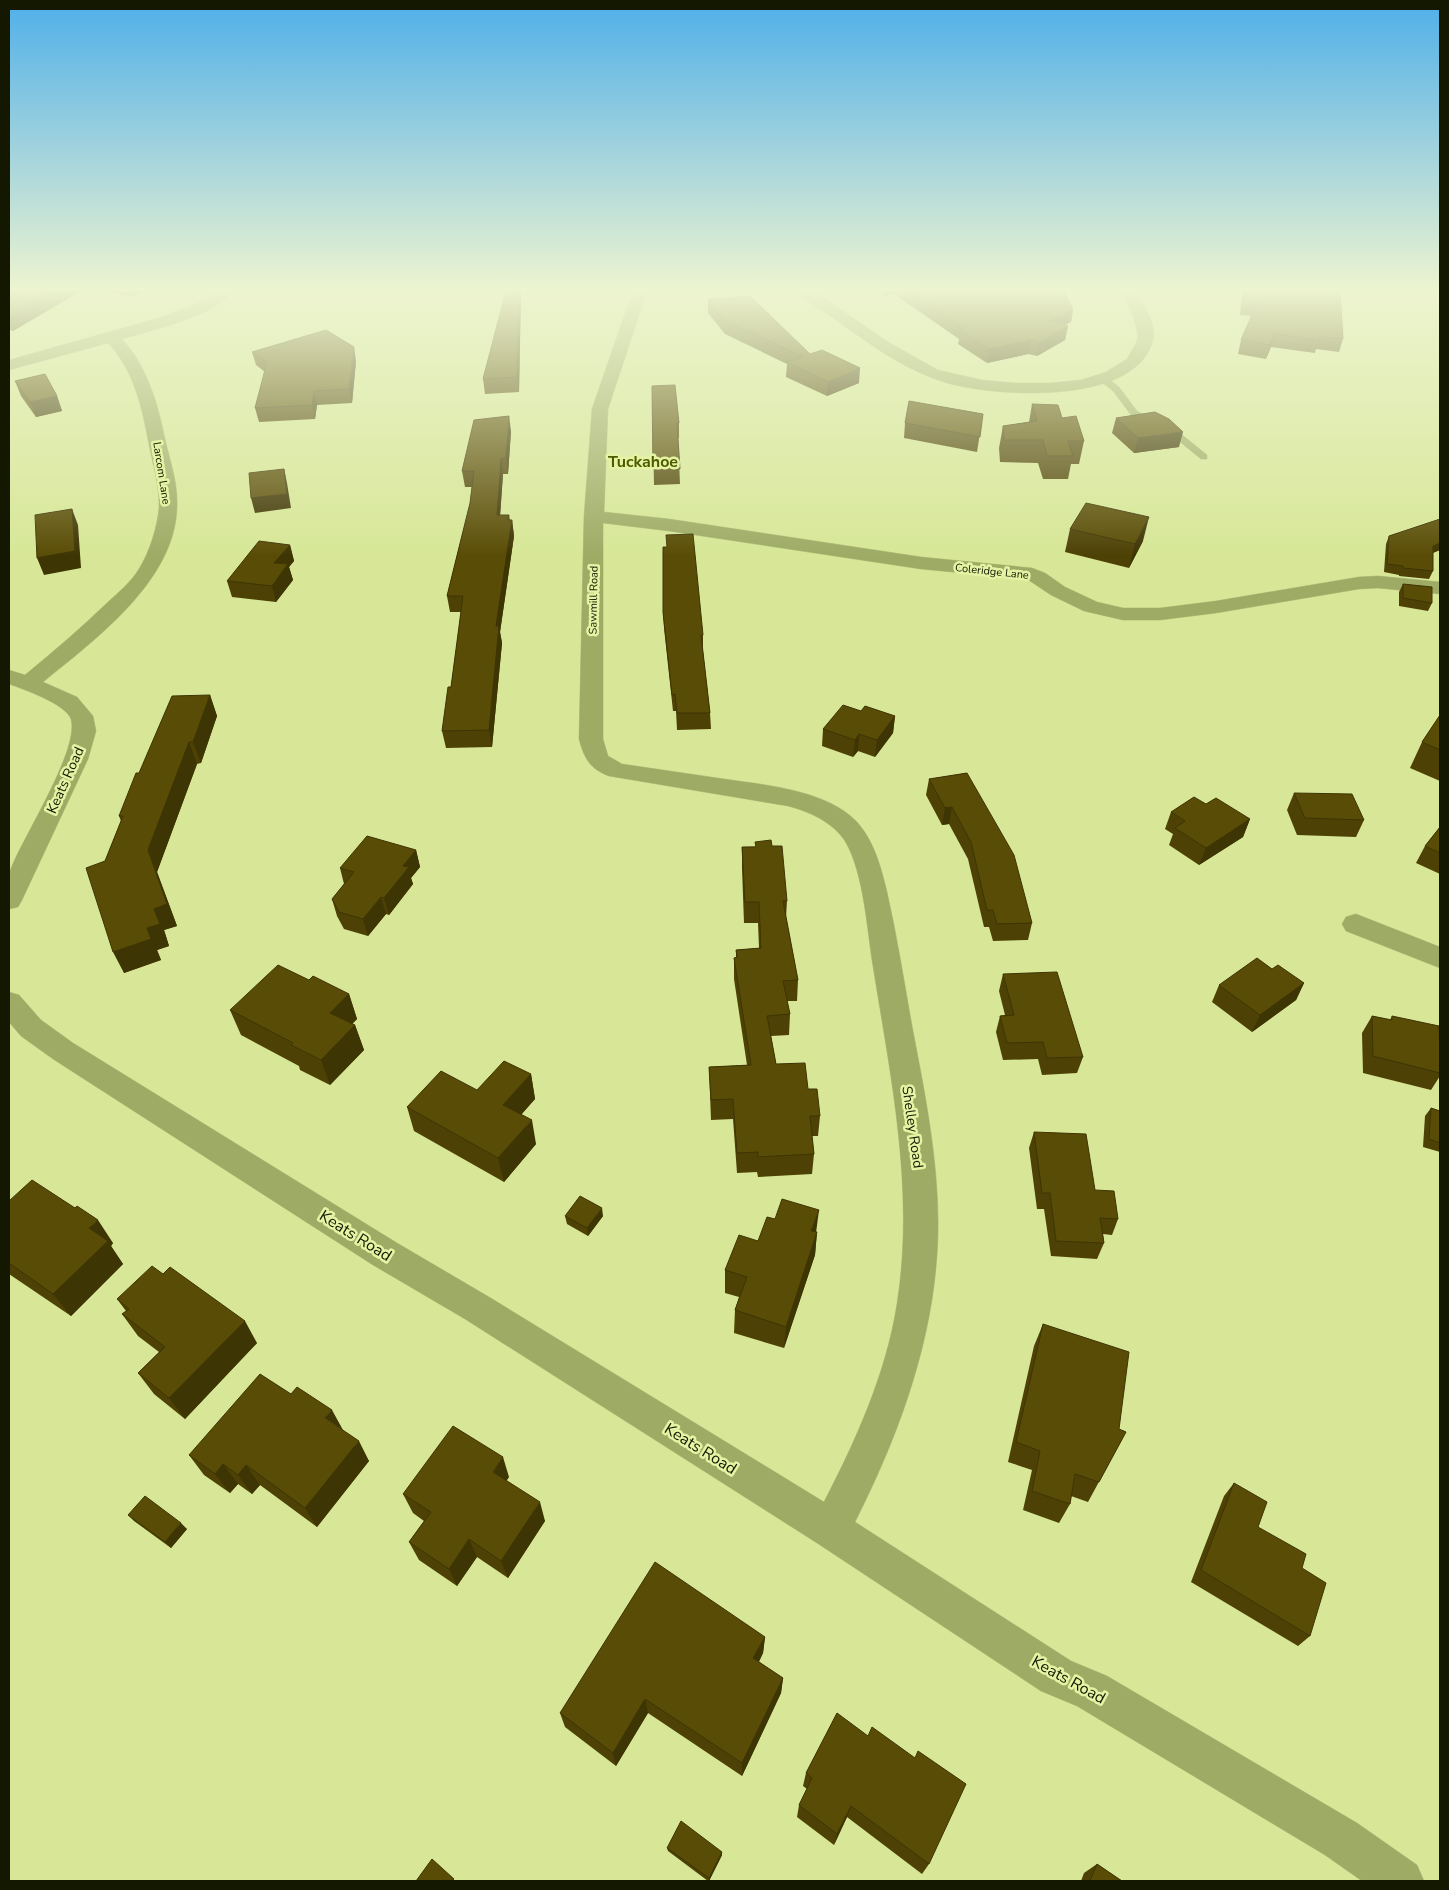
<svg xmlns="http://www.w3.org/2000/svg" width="1449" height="1890" viewBox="0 0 1449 1890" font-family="'Nunito Sans',sans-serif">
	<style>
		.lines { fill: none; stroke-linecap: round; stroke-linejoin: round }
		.lane-casing { stroke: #b8c67f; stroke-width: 1 }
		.street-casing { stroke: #b8c67f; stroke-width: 1 }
		.lane { fill: #9eab65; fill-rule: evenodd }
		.street { fill: #9eab65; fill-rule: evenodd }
		.wall { fill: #4d4105 }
		.shaded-wall { fill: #3e3504 }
		.building { fill: #594c06; stroke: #3e3504 }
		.labels { text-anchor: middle; stroke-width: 5; stroke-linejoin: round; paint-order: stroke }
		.far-street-label { font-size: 11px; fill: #141800; stroke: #e4f4a4 }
		.street-label { font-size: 14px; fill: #141800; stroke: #e4f4a4 }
		.far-district-label { font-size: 16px; font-weight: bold; fill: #4f5a00; stroke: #e4f4a4 }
		.near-street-label { font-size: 16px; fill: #141800; stroke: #e4f4a4 }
	</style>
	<rect width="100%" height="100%" fill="#d7e797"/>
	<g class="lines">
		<g class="lane-casing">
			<path id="lane" d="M 1099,376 L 1105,376 L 1119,387 L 1137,411 L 1180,433 L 1207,455 L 1207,459 L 1201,459 L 1174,437 L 1131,415 L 1113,391 L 1099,380 Z"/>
		</g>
		<g class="street-casing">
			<path id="street" d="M 218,291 L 234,291 C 217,315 150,331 122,339 C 147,366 158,404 165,439 C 170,461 178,483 177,506 C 176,580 96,639 43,682 L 77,697 L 93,716 L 96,731 L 88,759 L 22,900 L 18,907 L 9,909 C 9,898 6,882 10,871 C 22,838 80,750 71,719 C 66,704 23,689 9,684 L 9,670 L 25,675 C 53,652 81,628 108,602 C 119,592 131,582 139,569 C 150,551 157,528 159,508 C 160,485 152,462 148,440 C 142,406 133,369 108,343 L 9,370 L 9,360 L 162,317 L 193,305 Z
				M 633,291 L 647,291 L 608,409 L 604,512 L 669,519 L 921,557 L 1032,568 L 1045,573 L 1065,587 L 1097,602 L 1123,608 L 1160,608 L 1216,601 L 1359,577 L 1378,576 L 1440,582 L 1440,594 L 1378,588 L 1359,589 L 1216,613 L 1160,620 L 1123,620 L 1084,611 L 1051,595 L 1027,579 L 921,569 L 669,531 L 603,523 L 603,739 L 608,756 L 622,764 C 656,769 690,774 724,779 C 765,785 827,790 857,822 C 874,841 881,867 887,892 C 897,936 904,981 912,1026 C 927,1104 944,1186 936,1267 C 928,1356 895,1443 855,1522 L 1071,1661 L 1107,1676 L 1357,1823 L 1417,1865 L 1424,1881 L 1362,1881 L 1325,1855 L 1077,1706 L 1041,1691 L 817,1543 L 465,1319 L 373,1265 L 53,1059 L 21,1036 L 9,1022 L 9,992 L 19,995 L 41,1020 L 73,1043 L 397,1243 L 489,1297 L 824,1502 C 856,1440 886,1374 897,1304 C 915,1190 891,1079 873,966 C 867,930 864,873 845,841 C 833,822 808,811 788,806 L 609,776 C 590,769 584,758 579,739 L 584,517 L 592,409 Z
				M 797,291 L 814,291 L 888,342 L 938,370 L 982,380 L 1015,383 L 1050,383 L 1081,380 L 1106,372 L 1127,359 L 1137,341 L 1138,335 L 1133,315 L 1121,291 L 1135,291 C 1143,304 1157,324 1153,340 C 1137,406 996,397 947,383 C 906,371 871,345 836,320 C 826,312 804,301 797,291 Z
				M 1356,914 L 1440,947 L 1440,968 L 1346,931 L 1342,924 L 1346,917 Z"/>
		</g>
		<use href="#lane" class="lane"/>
		<use href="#street" class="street"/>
	</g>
	<path class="wall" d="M 9,291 L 81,291 L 13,331 L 9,330 Z
		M 105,291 L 144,291 L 132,297 Z
		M 506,291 L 521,291 L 519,392 L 485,394 L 483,379 Z
		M 876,291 L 1063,291 L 1073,309 L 1071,322 L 1064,325 L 1068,326 L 1065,340 L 1037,356 L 1028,354 L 987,363 L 958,344 L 959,339 L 894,294 L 885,296 Z
		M 1242,291 L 1340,291 L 1343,339 L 1339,352 L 1316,349 L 1315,353 L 1271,347 L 1266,359 L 1238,354 L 1241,340 L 1252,316 L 1240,315 Z
		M 708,299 L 810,354 L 859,383 L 827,396 L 786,377 L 787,364 L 725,334 L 708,313 Z
		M 252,352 L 356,361 L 352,403 L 317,405 L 315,419 L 259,422 L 255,408 L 265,372 L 256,365 Z
		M 15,381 L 57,396 L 62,411 L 36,417 L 21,396 Z
		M 652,386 L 679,423 L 679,438 L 678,438 L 680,484 L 654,485 Z
		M 1032,404 L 1062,418 L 1084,441 L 1079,464 L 1071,464 L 1068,479 L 1043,479 L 1038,463 L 1000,462 L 999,448 L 1003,426 L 1029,422 Z
		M 983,414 L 977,452 L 904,438 L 905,423 Z
		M 1116,418 L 1179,447 L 1134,453 L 1112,433 Z
		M 511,431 L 508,474 L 503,474 L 500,515 L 510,520 L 512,520 L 514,536 L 500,632 L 502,643 L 492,747 L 446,748 L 442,731 L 451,687 L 461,612 L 450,612 L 447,596 L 470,503 L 472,487 L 465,487 L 462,471 Z
		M 1440,519 L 1440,550 L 1433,553 L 1433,571 L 1429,579 L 1399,576 L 1399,575 L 1384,572 L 1386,544 L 1389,536 Z
		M 1070,529 L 1143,541 L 1129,568 L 1065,552 Z
		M 290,545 L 294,561 L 289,567 L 293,580 L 276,602 L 232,597 L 227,581 Z
		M 1403,584 L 1432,603 L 1428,611 L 1399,606 L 1399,592 Z
		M 663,612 L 703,635 L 703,651 L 710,713 L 711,729 L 677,730 L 676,711 L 673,711 L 664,628 Z
		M 210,695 L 217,716 L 201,763 L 197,764 L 157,872 L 177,926 L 164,930 L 169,946 L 157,950 L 161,960 L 124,973 L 105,861 L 121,821 L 119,816 L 139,773 Z
		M 861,711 L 895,716 L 893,733 L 875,757 L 858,751 L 853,757 L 822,746 L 823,729 Z
		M 1440,715 L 1440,781 L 1410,768 L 1422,742 Z
		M 967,773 L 1032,923 L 1028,940 L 993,941 L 989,927 L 984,927 L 968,859 L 949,824 L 942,825 L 926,795 L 929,779 Z
		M 1294,793 L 1364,820 L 1356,837 L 1297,835 L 1287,810 Z
		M 1206,804 L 1250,819 L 1243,837 L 1199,865 L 1169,845 L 1173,834 L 1165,829 L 1171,812 Z
		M 1440,827 L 1440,874 L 1416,863 L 1425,846 Z
		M 772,846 L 787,901 L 786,917 L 798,980 L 797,1001 L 787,1001 L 790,1014 L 789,1035 L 771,1036 L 776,1064 L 808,1089 L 820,1116 L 818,1136 L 812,1136 L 814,1154 L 812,1174 L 758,1177 L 757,1172 L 737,1173 L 733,1119 L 711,1120 L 709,1067 L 747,1065 L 734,979 L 734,958 L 736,958 L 736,950 L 759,948 L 758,923 L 744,923 L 742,868 L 742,847 Z
		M 416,850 L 420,867 L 411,878 L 413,884 L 389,915 L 386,914 L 368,936 L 344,929 L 337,916 L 332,899 L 344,884 L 340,868 Z
		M 1272,969 L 1304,983 L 1296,1000 L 1252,1032 L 1212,1002 L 1219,985 Z
		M 1003,974 L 1083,1057 L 1077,1073 L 1042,1075 L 1038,1059 L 1003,1060 L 996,1032 L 1000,1016 L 1005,1015 L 999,991 Z
		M 309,980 L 349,994 L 357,1019 L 352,1024 L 355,1025 L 364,1050 L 330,1085 L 300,1070 L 299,1066 L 241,1035 L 230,1010 Z
		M 1372,1016 L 1390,1020 L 1392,1016 L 1440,1048 L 1440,1076 L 1431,1090 L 1363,1073 L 1362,1033 Z
		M 531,1074 L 535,1099 L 521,1115 L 536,1144 L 504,1182 L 414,1131 L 407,1107 L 477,1090 Z
		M 1431,1108 L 1440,1111 L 1440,1152 L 1423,1147 L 1425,1116 Z
		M 1034,1132 L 1095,1190 L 1118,1219 L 1112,1235 L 1103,1234 L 1104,1243 L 1097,1259 L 1051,1256 L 1044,1209 L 1037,1209 L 1029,1148 Z
		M 9,1201 L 113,1243 L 111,1246 L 123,1264 L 71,1316 L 9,1274 Z
		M 565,1216 L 603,1216 L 588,1236 L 567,1224 Z
		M 816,1232 L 817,1232 L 815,1255 L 784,1348 L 734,1333 L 735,1310 L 739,1297 L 725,1293 L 725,1270 L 758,1241 Z
		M 117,1299 L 257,1343 L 185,1419 L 154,1394 L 138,1373 L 159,1352 L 138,1336 L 122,1314 L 126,1311 Z
		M 1043,1324 L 1119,1429 L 1126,1432 L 1088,1502 L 1071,1496 L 1070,1504 L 1059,1523 L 1023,1510 L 1032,1470 L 1008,1462 L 1034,1346 Z
		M 342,1429 L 369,1461 L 317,1527 L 260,1485 L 252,1494 L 238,1484 L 230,1493 L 204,1475 L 189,1455 Z
		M 509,1477 L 506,1481 L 545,1521 L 508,1578 L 477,1557 L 457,1586 L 419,1560 L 409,1542 L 424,1521 L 413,1513 L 403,1494 Z
		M 1234,1483 L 1258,1527 L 1302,1568 L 1310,1636 L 1298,1646 L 1191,1582 L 1224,1496 Z
		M 128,1515 L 187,1529 L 171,1548 L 134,1521 Z
		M 765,1637 L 763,1653 L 759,1662 L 783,1678 L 781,1693 L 742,1776 L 648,1713 L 616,1766 L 565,1727 L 560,1713 Z
		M 837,1713 L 929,1864 L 922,1874 L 847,1817 L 834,1845 L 797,1817 L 799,1805 L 807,1789 L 803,1786 L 806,1773 Z
		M 667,1848 L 722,1852 L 722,1855 L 709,1881 L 708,1881 L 668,1851 Z
		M 1097,1864 L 1122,1881 L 1081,1881 L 1084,1873 Z"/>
	<path class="shaded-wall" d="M 54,291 L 81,291 L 13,331 L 9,319 L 9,317 Z
		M 131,291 L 144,291 L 132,297 Z
		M 519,291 L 521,291 L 519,392 L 517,377 Z
		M 885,291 L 894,291 L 894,294 L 885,296 Z
		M 1073,309 L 1071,322 L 1046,334 L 1049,321 Z
		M 1068,326 L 1065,340 L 1037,356 L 1039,343 Z
		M 1275,334 L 1271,347 L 1266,359 L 1270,345 Z
		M 1031,340 L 1028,354 L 987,363 L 989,349 Z
		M 354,347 L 356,361 L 352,403 L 349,389 Z
		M 860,368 L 859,383 L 827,396 L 828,382 Z
		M 314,391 L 317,405 L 315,419 L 312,405 Z
		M 57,396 L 62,411 L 36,417 L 30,402 Z
		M 509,416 L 511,431 L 508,474 L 506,458 Z
		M 1183,432 L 1179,447 L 1134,453 L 1138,438 Z
		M 501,459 L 503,474 L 499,531 L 497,515 Z
		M 284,469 L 287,483 L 291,508 L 255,513 L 251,498 Z
		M 72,509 L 78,525 L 81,568 L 44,575 L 37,558 Z
		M 509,515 L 511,527 L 512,520 L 514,536 L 500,632 L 502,643 L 492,747 L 489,730 L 496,626 Z
		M 1149,517 L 1143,541 L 1129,568 L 1135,544 Z
		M 1440,543 L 1440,550 L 1429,554 L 1433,546 Z
		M 290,545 L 294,561 L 289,567 L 293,580 L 276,602 L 272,586 L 274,563 Z
		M 210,695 L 217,716 L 201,763 L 193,742 Z
		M 895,716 L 893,733 L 875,757 L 877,740 Z
		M 859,734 L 858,751 L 853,757 L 855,740 Z
		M 189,742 L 197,764 L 157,872 L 177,926 L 164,930 L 169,946 L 157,950 L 161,960 L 124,973 L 113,952 L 147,928 L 154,909 L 148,850 Z
		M 952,807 L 949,824 L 942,825 L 945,808 Z
		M 1250,819 L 1243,837 L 1199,865 L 1206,848 Z
		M 416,850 L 420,867 L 411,878 L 413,884 L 389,915 L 384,898 L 403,866 Z
		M 381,897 L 386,914 L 368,936 L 363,919 Z
		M 1304,983 L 1296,1000 L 1252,1032 L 1260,1015 Z
		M 349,994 L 357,1019 L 338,1038 L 330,1013 Z
		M 355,1025 L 364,1050 L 330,1085 L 321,1060 Z
		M 531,1074 L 535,1099 L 508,1129 L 503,1105 Z
		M 532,1120 L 536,1144 L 504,1182 L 498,1158 Z
		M 602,1208 L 603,1216 L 588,1236 L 587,1228 Z
		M 819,1210 L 816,1233 L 811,1231 Z
		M 98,1220 L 113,1243 L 111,1246 L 123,1264 L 71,1316 L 53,1294 L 89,1228 Z
		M 817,1232 L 815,1255 L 784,1348 L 786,1327 Z
		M 245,1321 L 257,1343 L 185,1419 L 169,1398 Z
		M 332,1410 L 343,1430 L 325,1418 Z
		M 359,1441 L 369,1461 L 317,1527 L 305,1508 Z
		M 503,1457 L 509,1477 L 499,1491 L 493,1472 Z
		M 223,1464 L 238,1484 L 230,1493 L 215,1474 Z
		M 246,1465 L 260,1485 L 252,1494 L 238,1475 Z
		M 540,1502 L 545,1521 L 508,1578 L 501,1561 Z
		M 181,1523 L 187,1529 L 171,1548 L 165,1542 Z
		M 469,1539 L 477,1557 L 457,1586 L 449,1569 Z
		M 765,1637 L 763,1653 L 752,1674 L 753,1658 Z
		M 783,1678 L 781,1693 L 742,1776 L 742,1763 Z
		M 645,1699 L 648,1713 L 616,1766 L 613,1753 Z
		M 851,1806 L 847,1817 L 834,1845 L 837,1834 Z
		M 722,1852 L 722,1855 L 709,1881 L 709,1878 Z"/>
	<path class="building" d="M 9,291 L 54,291 L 9,317 Z
		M 506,291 L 519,291 L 517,377 L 483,379 Z
		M 910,291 L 1063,291 L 1073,309 L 1049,321 L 1068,326 L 1039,343 L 1031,340 L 989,349 L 960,330 L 965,329 Z
		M 1245,291 L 1340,291 L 1343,339 L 1319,336 L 1319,340 L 1275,334 L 1270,345 L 1241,340 L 1257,303 L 1244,302 Z
		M 750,296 L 810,354 L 822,350 L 860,368 L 828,382 L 787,362 L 803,357 L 725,320 L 708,299 Z
		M 326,330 L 354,347 L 349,389 L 314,391 L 312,405 L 255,408 L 267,362 L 252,352 Z
		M 45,374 L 57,396 L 30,402 L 15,381 Z
		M 675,385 L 679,423 L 677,423 L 680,469 L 653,469 L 652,386 Z
		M 909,401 L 983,414 L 980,437 L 905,423 Z
		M 1032,404 L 1058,405 L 1062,418 L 1076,416 L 1084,441 L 1068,441 L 1073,456 L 1047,456 L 1043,440 L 1004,440 L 1003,426 L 1037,421 Z
		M 1155,412 L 1169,419 L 1183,432 L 1138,438 L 1116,418 Z
		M 509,416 L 506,458 L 501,459 L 497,515 L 509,515 L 508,520 L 512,520 L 496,626 L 499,626 L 489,730 L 442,731 L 448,687 L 451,687 L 463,596 L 447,596 L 470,503 L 474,471 L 462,471 L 474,420 Z
		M 284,469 L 287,494 L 251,498 L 249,473 Z
		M 1086,503 L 1149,517 L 1135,544 L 1070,529 Z
		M 72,509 L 75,551 L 37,558 L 35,515 Z
		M 1440,519 L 1440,543 L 1433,546 L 1433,571 L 1403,568 L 1403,566 L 1387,564 L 1389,536 Z
		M 693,534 L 703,635 L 701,635 L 710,713 L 677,713 L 675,694 L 672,695 L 663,612 L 663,547 L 667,547 L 666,535 Z
		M 259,541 L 290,545 L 274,563 L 288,564 L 272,586 L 227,581 Z
		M 1403,584 L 1432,587 L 1432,603 L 1403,598 Z
		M 210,695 L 193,742 L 189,742 L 148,850 L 167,904 L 154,909 L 160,924 L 147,928 L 151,939 L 113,952 L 86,868 L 105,861 L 123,816 L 119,816 L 136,773 L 139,773 L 172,696 Z
		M 843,705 L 861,711 L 865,706 L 895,716 L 877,740 L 859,734 L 855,740 L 823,729 Z
		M 1440,715 L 1440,750 L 1422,742 Z
		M 967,773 L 1014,855 L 1032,923 L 997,924 L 993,910 L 987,910 L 971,842 L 952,807 L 945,808 L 929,779 Z
		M 1294,793 L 1352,794 L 1364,820 L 1305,818 Z
		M 1194,797 L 1206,804 L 1216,798 L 1250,819 L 1206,848 L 1175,828 L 1185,821 L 1171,812 Z
		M 1440,827 L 1440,853 L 1425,846 Z
		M 367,836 L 416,850 L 403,866 L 409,867 L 384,898 L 381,897 L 363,919 L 339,912 L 332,899 L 354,872 L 340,868 Z
		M 771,840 L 772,846 L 782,846 L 787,901 L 783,901 L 798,980 L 783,981 L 790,1014 L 767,1016 L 776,1064 L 805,1063 L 808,1089 L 817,1089 L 820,1116 L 810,1116 L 814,1154 L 758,1157 L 758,1152 L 737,1153 L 733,1099 L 711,1100 L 709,1067 L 751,1065 L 734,958 L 737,957 L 736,950 L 761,948 L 759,902 L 745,902 L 742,847 L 756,847 L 755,842 Z
		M 1257,958 L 1272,969 L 1278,965 L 1304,983 L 1260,1015 L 1219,985 Z
		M 278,965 L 309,980 L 313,976 L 349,994 L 330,1013 L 355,1025 L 321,1060 L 291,1045 L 293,1043 L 230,1010 Z
		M 1057,972 L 1083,1057 L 1047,1058 L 1043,1042 L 1007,1043 L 1000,1016 L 1014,1015 L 1003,974 Z
		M 1372,1016 L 1392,1020 L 1392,1016 L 1439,1026 L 1440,1048 L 1440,1073 L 1373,1056 Z
		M 504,1061 L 531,1074 L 503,1105 L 532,1120 L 498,1158 L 407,1107 L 441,1071 L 477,1090 Z
		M 1431,1108 L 1440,1111 L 1440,1143 L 1429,1139 Z
		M 1034,1132 L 1086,1134 L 1095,1190 L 1114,1191 L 1118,1219 L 1100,1218 L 1104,1243 L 1056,1241 L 1050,1193 L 1042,1193 Z
		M 32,1180 L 75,1208 L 77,1206 L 98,1220 L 89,1228 L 108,1241 L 53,1294 L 9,1263 L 9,1201 Z
		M 580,1196 L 602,1208 L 587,1228 L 565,1216 Z
		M 782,1199 L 819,1210 L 811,1231 L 817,1232 L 786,1327 L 735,1310 L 747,1277 L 725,1270 L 739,1235 L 758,1241 L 767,1217 L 775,1219 Z
		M 152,1266 L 163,1274 L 170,1267 L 245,1321 L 169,1398 L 138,1373 L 165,1347 L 122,1314 L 129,1309 L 117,1299 Z
		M 1043,1324 L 1129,1352 L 1119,1429 L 1126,1432 L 1099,1482 L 1075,1474 L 1070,1504 L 1032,1491 L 1040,1451 L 1016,1442 Z
		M 260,1374 L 291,1394 L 297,1387 L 332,1410 L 325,1418 L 359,1441 L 305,1508 L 246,1465 L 238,1475 L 223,1464 L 215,1474 L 189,1455 Z
		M 453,1426 L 503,1457 L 493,1472 L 540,1502 L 501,1561 L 469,1539 L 449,1569 L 409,1542 L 431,1512 L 403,1494 Z
		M 1234,1483 L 1267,1502 L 1258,1527 L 1306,1554 L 1302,1568 L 1326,1583 L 1310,1636 L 1201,1570 Z
		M 145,1496 L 181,1523 L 165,1542 L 128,1515 Z
		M 655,1562 L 765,1637 L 753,1658 L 783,1678 L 742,1763 L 645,1699 L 613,1753 L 560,1713 Z
		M 837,1713 L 868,1736 L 872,1727 L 915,1758 L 918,1751 L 966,1784 L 929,1864 L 851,1806 L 837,1834 L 799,1805 L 812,1778 L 806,1773 Z
		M 681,1821 L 722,1852 L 709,1878 L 667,1848 Z
		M 432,1859 L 454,1879 L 452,1881 L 416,1881 Z
		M 1097,1864 L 1122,1881 L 1090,1881 Z"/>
	<linearGradient id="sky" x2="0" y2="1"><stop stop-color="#4fafea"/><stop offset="0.52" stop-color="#edf4d0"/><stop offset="1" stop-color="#edf4d0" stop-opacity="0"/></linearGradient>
	<rect width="1449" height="556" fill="url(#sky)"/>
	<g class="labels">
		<g class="far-street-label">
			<text transform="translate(162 473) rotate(81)" y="4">Larcom Lane</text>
			<text transform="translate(992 571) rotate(6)" y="4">Coleridge Lane</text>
			<text transform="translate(593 600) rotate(-89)" y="4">Sawmill Road</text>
		</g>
		<g class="street-label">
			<text transform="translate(65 780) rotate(-66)" y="5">Keats Road</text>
			<text transform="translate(913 1127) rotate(82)" y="5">Shelley Road</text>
		</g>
		<g class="far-district-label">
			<text x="643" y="467">Tuckahoe</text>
		</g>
		<g class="near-street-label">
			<text transform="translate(356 1235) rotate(32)" y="6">Keats Road</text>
			<text transform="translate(701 1448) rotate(32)" y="6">Keats Road</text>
			<text transform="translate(1069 1679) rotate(29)" y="6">Keats Road</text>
		</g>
	</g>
	<rect width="1449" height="1890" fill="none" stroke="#141800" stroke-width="20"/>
</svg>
